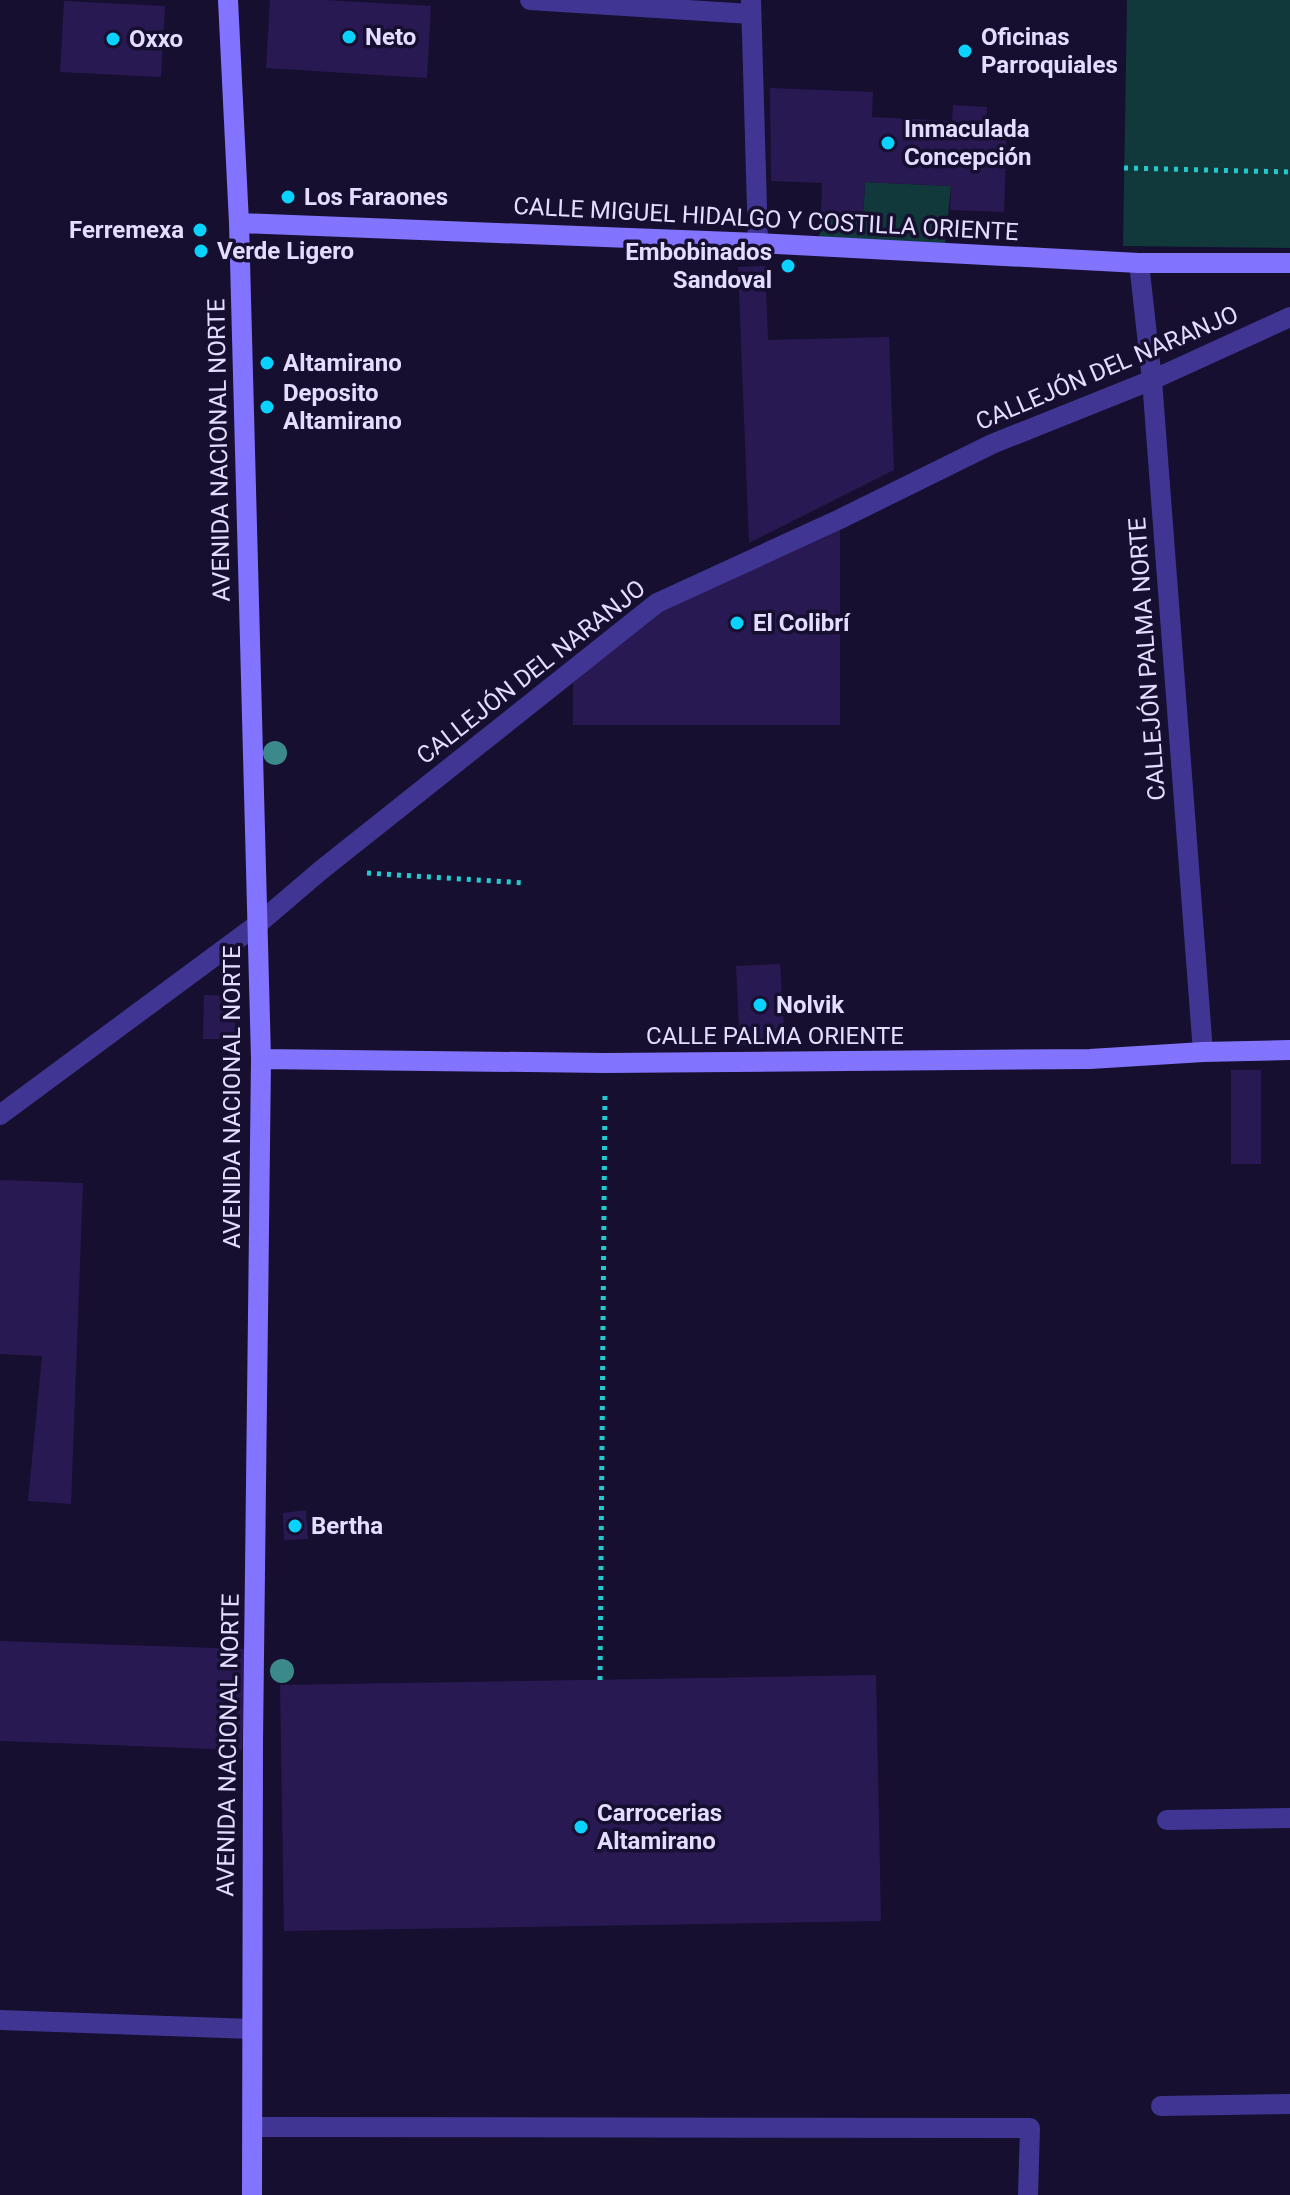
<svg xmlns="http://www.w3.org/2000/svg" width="1290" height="2195" viewBox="0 0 1290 2195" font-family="Roboto,sans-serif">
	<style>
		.green { fill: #11383a }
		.building { fill: #291952 }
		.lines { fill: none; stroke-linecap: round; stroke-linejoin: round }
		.path { stroke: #23c9cd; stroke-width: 5; stroke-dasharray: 4 6; stroke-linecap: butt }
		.lane { stroke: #403593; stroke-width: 20 }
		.street { stroke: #403593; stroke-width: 20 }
		.secondary { stroke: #8374ff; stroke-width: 20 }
		.tree { fill: #3c898a }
		.poi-dot { fill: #09d2ff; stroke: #170f2f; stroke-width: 3 }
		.labels { text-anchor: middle; stroke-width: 7; stroke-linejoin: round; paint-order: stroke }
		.poi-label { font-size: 24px; font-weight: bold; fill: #e4ddff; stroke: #170f2f; text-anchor: start }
		.street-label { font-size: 24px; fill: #e4ddff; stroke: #170f2f }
	</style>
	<rect width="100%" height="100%" fill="#170f2f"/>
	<path class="green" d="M 1127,0 L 1290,0 L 1290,248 L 1123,246 Z
		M 865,182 L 951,186 L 945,244 L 819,242 L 821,215 L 863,217 Z"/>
	<path class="building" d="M 270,0 L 325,0 L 431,6 L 427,78 L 266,68 Z
		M 64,1 L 165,6 L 161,77 L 60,72 Z
		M 770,88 L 873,92 L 872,117 L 952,121 L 953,105 L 987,107 L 986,124 L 1007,124 L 1004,212 L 950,210 L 951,186 L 865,182 L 863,217 L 821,215 L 822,183 L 771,181 Z
		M 765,266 L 768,340 L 889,337 L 894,470 L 749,543 L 738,267 Z
		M 840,519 L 840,725 L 573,725 L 573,670 L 657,603 Z
		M 780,964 L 785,1043 L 740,1045 L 736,966 Z
		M 204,995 L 236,996 L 235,1039 L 203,1039 Z
		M 1231,1070 L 1261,1070 L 1261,1164 L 1231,1164 Z
		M 0,1180 L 83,1183 L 71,1504 L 28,1501 L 42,1356 L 0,1354 Z
		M 306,1510 L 308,1539 L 284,1540 L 283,1513 Z
		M 0,1641 L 246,1649 L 242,1750 L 0,1741 Z
		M 876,1675 L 881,1921 L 284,1931 L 280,1685 Z"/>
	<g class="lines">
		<path class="path" d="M 1124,168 L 1290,172
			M 367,873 L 526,883
			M 600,1680 L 605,1092"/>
		<path class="lane" d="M 530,0 L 751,14
			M 751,0 L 758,243
			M 1139,263 L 1152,380 L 1203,1052
			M 0,1115 L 258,924 L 320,871 L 657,603 L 840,519 L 992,444 L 1152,380 L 1290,317"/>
		<path class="street" d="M 1167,1820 L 1290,1818
			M 0,2020 L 252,2029
			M 1161,2106 L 1290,2104
			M 252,2127 L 1030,2128 L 1028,2195"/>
		<path class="secondary" d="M 228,0 L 239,223 L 261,1059 L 253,1741 L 252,2195
			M 239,223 L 758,243 L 1139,263 L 1290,263
			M 261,1059 L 605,1063 L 1090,1059 L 1203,1052 L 1290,1050"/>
	</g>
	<g class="tree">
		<circle cx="275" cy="753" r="12"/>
		<circle cx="282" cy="1671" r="12"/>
	</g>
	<g class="poi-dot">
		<circle cx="349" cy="37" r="8"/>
		<circle cx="113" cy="39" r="8"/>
		<circle cx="965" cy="51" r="8"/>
		<circle cx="888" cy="143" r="8"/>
		<circle cx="288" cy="197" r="8"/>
		<circle cx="200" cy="230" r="8"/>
		<circle cx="201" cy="251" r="8"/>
		<circle cx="788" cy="266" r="8"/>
		<circle cx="267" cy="363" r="8"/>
		<circle cx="267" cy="407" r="8"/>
		<circle cx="737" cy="623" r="8"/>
		<circle cx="760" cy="1005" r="8"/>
		<circle cx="295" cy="1526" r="8"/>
		<circle cx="581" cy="1827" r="8"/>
	</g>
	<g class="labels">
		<g class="poi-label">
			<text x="365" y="45">Neto</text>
			<text x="981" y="45">Oficinas<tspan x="981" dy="28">Parroquiales</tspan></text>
			<text x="129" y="47">Oxxo</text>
			<text x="904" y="137">Inmaculada<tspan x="904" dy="28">Concepción</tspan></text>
			<text x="304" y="205">Los Faraones</text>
			<text x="184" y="238" text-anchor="end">Ferremexa</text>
			<text x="217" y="259">Verde Ligero</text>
			<text x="772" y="260" text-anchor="end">Embobinados<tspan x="772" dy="28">Sandoval</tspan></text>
			<text x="283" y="371">Altamirano</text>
			<text x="283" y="401">Deposito<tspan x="283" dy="28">Altamirano</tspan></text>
			<text x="753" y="631">El Colibrí</text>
			<text x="776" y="1013">Nolvik</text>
			<text x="311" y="1534">Bertha</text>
			<text x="597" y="1821">Carrocerias<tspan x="597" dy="28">Altamirano</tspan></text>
		</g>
		<g class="street-label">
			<text transform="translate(766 219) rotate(3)" y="8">CALLE MIGUEL HIDALGO Y COSTILLA ORIENTE</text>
			<text transform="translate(1107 368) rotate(-23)" y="8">CALLEJÓN DEL NARANJO</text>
			<text transform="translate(219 450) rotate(-91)" y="8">AVENIDA NACIONAL NORTE</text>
			<text transform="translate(1147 659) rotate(-94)" y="8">CALLEJÓN PALMA NORTE</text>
			<text transform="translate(531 672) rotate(-38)" y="8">CALLEJÓN DEL NARANJO</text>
			<text x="775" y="1044">CALLE PALMA ORIENTE</text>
			<text transform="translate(232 1097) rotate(-90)" y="8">AVENIDA NACIONAL NORTE</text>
			<text transform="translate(228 1745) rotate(-89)" y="8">AVENIDA NACIONAL NORTE</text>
		</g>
	</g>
</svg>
